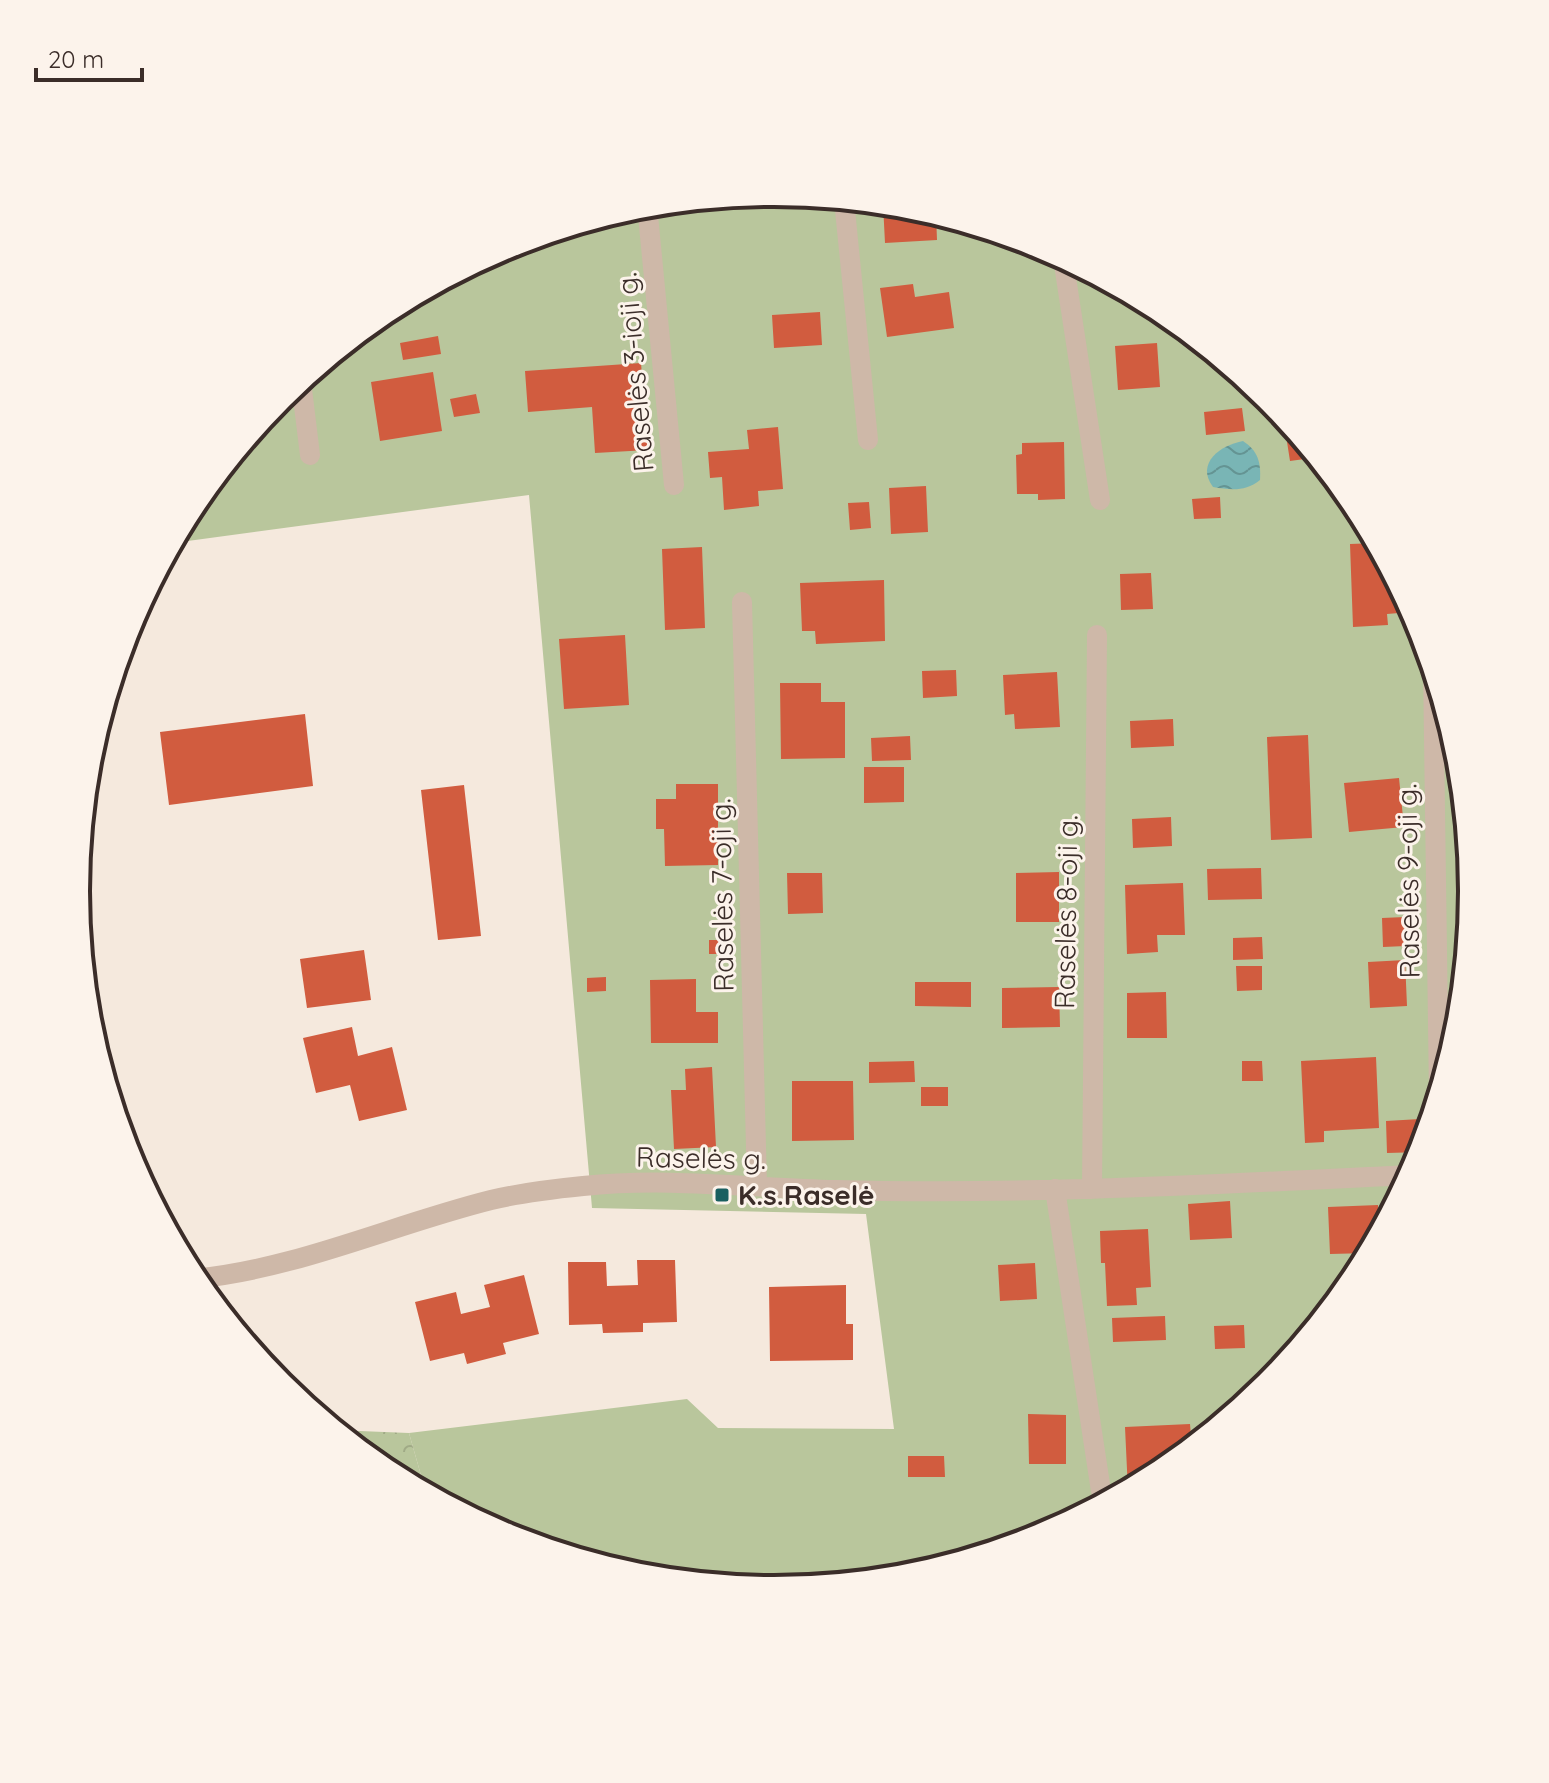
<svg xmlns="http://www.w3.org/2000/svg" width="1549" height="1783" viewBox="0 0 1549 1783" font-family="Quicksand,sans-serif">
	<style>
		.green { fill: #b9c69c }
		.forest { fill: url(#forest-crowns) }
		.water { fill: url(#water-waves) }
		.building { fill: #d15c3f }
		.lines { fill: none; stroke-linecap: round; stroke-linejoin: round }
		.street { stroke: #ceb8a8; stroke-width: 20 }
		.poi-dot { fill: #1a5f60; stroke: #fcf3eb; stroke-width: 3 }
		.labels { text-anchor: middle; stroke-width: 6; stroke-linejoin: round; paint-order: stroke }
		.street-label { font-size: 28px; fill: #3b2d29; stroke: #fcf3eb }
		.poi-label { font-size: 28px; font-weight: bold; fill: #3b2d29; stroke: #fcf3eb; text-anchor: start }
		.rim { fill: none; stroke: #3b2d29; stroke-width: 4 }
	</style>
	<defs>
		<pattern id="forest-crowns" width="20" height="18" patternUnits="userSpaceOnUse" patternTransform="scale(2)"><rect width="20" height="18" fill="#b9c69c"/><path d="M2 6a3 3 0 1 1 6 0M12 15a3 3 0 1 1 6 0" fill="none" stroke="#a0aa86"/></pattern>
		<pattern id="water-waves" width="16" height="10" patternUnits="userSpaceOnUse" patternTransform="scale(2)"><rect width="16" height="10" fill="#79b5b5"/><path d="M0 5q4-4 8 0t8 0" fill="none" stroke="#649493"/></pattern>
	</defs>
	<rect width="100%" height="100%" fill="#f5e9dd"/>
	<path class="green" d="M 775,193 L 911,207 L 1042,246 L 1163,311 L 1269,398 L 1356,504 L 1420,625 L 1460,756 L 1473,892 L 1459,1028 L 1420,1159 L 1355,1280 L 1268,1386 L 1162,1473 L 1041,1537 L 910,1577 L 774,1590 L 638,1576 L 507,1537 L 426,1493 L 409,1433 L 687,1399 L 718,1428 L 894,1429 L 866,1214 L 592,1208 L 529,495 L 173,543 L 194,503 L 281,397 L 387,310 L 508,246 L 639,206 Z"/>
	<path class="forest" d="M 335,1430 L 409,1433 L 426,1493 L 386,1472 Z"/>
	<path class="water" d="M 1243,441 C 1258,451 1261,462 1260,480 C 1245,492 1231,490 1213,487 C 1195,463 1221,445 1243,441 Z"/>
	<path class="building" d="M 883,204 L 911,207 L 936,214 L 937,240 L 885,243 Z
		M 913,284 L 915,297 L 949,292 L 954,328 L 887,337 L 880,288 Z
		M 820,312 L 822,345 L 774,348 L 772,315 Z
		M 438,336 L 441,354 L 403,360 L 400,343 Z
		M 1157,343 L 1160,387 L 1118,390 L 1115,346 Z
		M 641,363 L 648,450 L 595,453 L 592,407 L 528,412 L 525,371 Z
		M 433,372 L 442,431 L 380,441 L 371,382 Z
		M 476,394 L 480,413 L 454,417 L 450,399 Z
		M 1242,408 L 1245,431 L 1206,435 L 1204,412 Z
		M 1283,416 L 1311,450 L 1312,458 L 1290,461 Z
		M 778,427 L 783,489 L 758,491 L 759,506 L 724,510 L 722,477 L 710,478 L 708,452 L 749,449 L 747,430 Z
		M 1064,442 L 1065,499 L 1038,500 L 1038,494 L 1017,494 L 1016,455 L 1022,454 L 1022,443 Z
		M 926,486 L 928,532 L 891,534 L 889,488 Z
		M 1220,497 L 1221,518 L 1194,519 L 1192,499 Z
		M 869,502 L 871,528 L 850,530 L 848,503 Z
		M 1377,543 L 1397,582 L 1399,613 L 1387,614 L 1388,625 L 1353,627 L 1350,544 Z
		M 702,547 L 705,628 L 665,630 L 662,549 Z
		M 1151,573 L 1153,609 L 1121,610 L 1120,574 Z
		M 884,580 L 885,641 L 816,644 L 815,631 L 802,631 L 800,583 Z
		M 625,635 L 629,705 L 564,709 L 559,639 Z
		M 956,670 L 957,696 L 923,698 L 922,671 Z
		M 1057,672 L 1060,727 L 1015,729 L 1014,714 L 1005,715 L 1003,675 Z
		M 780,683 L 821,683 L 821,702 L 845,702 L 845,758 L 781,759 Z
		M 305,714 L 313,786 L 169,805 L 160,732 Z
		M 1173,719 L 1174,746 L 1131,748 L 1130,721 Z
		M 1308,735 L 1312,838 L 1271,840 L 1267,737 Z
		M 910,736 L 911,760 L 872,761 L 871,738 Z
		M 864,767 L 904,767 L 904,802 L 864,803 Z
		M 1399,778 L 1404,827 L 1349,832 L 1344,783 Z
		M 676,784 L 718,784 L 718,865 L 665,866 L 664,829 L 656,829 L 656,799 L 676,799 Z
		M 464,785 L 481,936 L 438,940 L 421,790 Z
		M 1171,817 L 1172,846 L 1133,848 L 1132,819 Z
		M 1459,859 L 1470,859 L 1473,892 L 1471,908 L 1468,876 L 1460,876 Z
		M 1261,868 L 1262,899 L 1208,900 L 1207,869 Z
		M 1059,872 L 1059,922 L 1016,922 L 1016,873 Z
		M 787,873 L 822,873 L 823,913 L 788,914 Z
		M 1183,883 L 1185,935 L 1157,935 L 1158,952 L 1127,954 L 1125,885 Z
		M 1405,917 L 1406,946 L 1383,947 L 1382,918 Z
		M 1262,937 L 1263,959 L 1233,960 L 1233,938 Z
		M 709,940 L 732,940 L 732,954 L 709,954 Z
		M 364,950 L 371,1000 L 307,1008 L 300,959 Z
		M 1405,960 L 1407,1006 L 1370,1008 L 1368,962 Z
		M 1236,966 L 1262,966 L 1262,990 L 1237,991 Z
		M 606,977 L 606,991 L 587,992 L 587,978 Z
		M 696,979 L 696,1012 L 718,1012 L 718,1043 L 651,1043 L 650,980 Z
		M 915,982 L 971,982 L 971,1007 L 915,1006 Z
		M 1059,987 L 1060,1027 L 1002,1028 L 1002,988 Z
		M 1166,992 L 1167,1038 L 1127,1038 L 1127,993 Z
		M 352,1027 L 358,1056 L 392,1047 L 407,1110 L 359,1121 L 350,1085 L 316,1093 L 303,1038 Z
		M 1376,1057 L 1379,1128 L 1324,1131 L 1324,1142 L 1305,1143 L 1301,1061 Z
		M 914,1061 L 915,1082 L 869,1083 L 869,1062 Z
		M 1242,1061 L 1262,1061 L 1263,1081 L 1242,1081 Z
		M 712,1067 L 716,1147 L 674,1149 L 671,1090 L 686,1090 L 685,1069 Z
		M 792,1081 L 853,1081 L 854,1140 L 792,1141 Z
		M 921,1087 L 948,1087 L 948,1106 L 921,1106 Z
		M 1420,1119 L 1422,1152 L 1387,1153 L 1386,1121 Z
		M 1230,1201 L 1232,1238 L 1190,1240 L 1188,1204 Z
		M 1378,1205 L 1378,1236 L 1369,1253 L 1330,1254 L 1328,1207 Z
		M 1148,1229 L 1151,1287 L 1136,1288 L 1137,1305 L 1107,1306 L 1105,1263 L 1101,1263 L 1100,1231 Z
		M 637,1260 L 675,1260 L 677,1322 L 643,1323 L 643,1332 L 603,1333 L 602,1324 L 569,1325 L 568,1262 L 606,1262 L 607,1286 L 638,1285 Z
		M 1035,1263 L 1037,1299 L 1000,1301 L 998,1265 Z
		M 524,1275 L 539,1334 L 503,1343 L 506,1354 L 467,1364 L 464,1353 L 430,1361 L 415,1302 L 456,1292 L 461,1314 L 490,1307 L 484,1285 Z
		M 846,1285 L 846,1324 L 853,1324 L 853,1360 L 770,1361 L 769,1287 Z
		M 1165,1316 L 1166,1340 L 1113,1342 L 1112,1318 Z
		M 1244,1325 L 1245,1348 L 1215,1349 L 1214,1326 Z
		M 1028,1414 L 1066,1415 L 1066,1464 L 1029,1464 Z
		M 1190,1424 L 1192,1448 L 1162,1473 L 1128,1491 L 1125,1427 Z
		M 908,1456 L 944,1456 L 945,1477 L 908,1477 Z"/>
	<g class="lines">
		<path class="street" d="M 844,200 L 868,440
			M 647,205 L 674,485
			M 1063,258 L 1100,500
			M 301,381 L 310,455
			M 742,602 L 757,1186
			M 1433,667 L 1439,1094
			M 1055,1189 L 1103,1504
			M 1092,1189 L 1097,635
			M 193,1279 C 297,1269 391,1225 491,1200 C 520,1193 553,1189 583,1186 C 668,1177 751,1188 836,1190 C 1028,1195 1220,1184 1411,1175"/>
	</g>
	<rect class="poi-dot" x="714" y="1187" width="16" height="16" rx="4"/>
	<g class="labels">
		<g class="street-label">
			<text transform="translate(635 372) rotate(-95)" y="10">Raselės 3-ioji g.</text>
			<text transform="translate(1408 881) rotate(-91)" y="10">Raselės 9-oji g.</text>
			<text transform="translate(722 895) rotate(-91)" y="10">Raselės 7-oji g.</text>
			<text transform="translate(1066 912) rotate(-89)" y="10">Raselės 8-oji g.</text>
			<text transform="translate(701 1158) rotate(1)" y="10">Raselės g.</text>
		</g>
		<g class="poi-label">
			<text x="738" y="1205">K.s.Raselė</text>
		</g>
	</g>
	<path d="M0 0H1549V1783H0ZM90 891a684 684 0 1 1 1368 0a684 684 0 1 1-1368 0Z" fill="#fcf3eb" fill-rule="evenodd"/>
	<path class="rim" d="M90 891a684 684 0 1 1 1368 0a684 684 0 1 1-1368 0Z"/>
	<path d="M36 68v12h106v-12" fill="none" stroke="#3b2d29" stroke-width="4"/>
	<text x="48" y="68" font-size="24" fill="#3b2d29" stroke="#fcf3eb" stroke-width="6" paint-order="stroke">20 m</text>
</svg>
